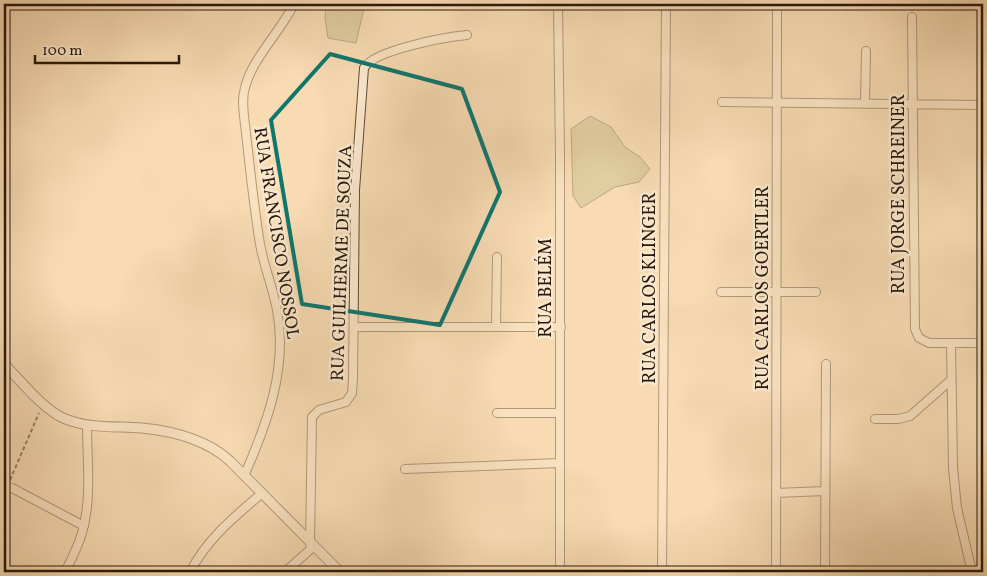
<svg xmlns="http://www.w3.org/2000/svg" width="987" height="576" viewBox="0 0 987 576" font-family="Vollkorn,serif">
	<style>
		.green { fill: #c5bd87; stroke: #766b4a }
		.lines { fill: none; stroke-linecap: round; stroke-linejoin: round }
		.minor-casing { stroke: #5c4a36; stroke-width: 10 }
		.tertiary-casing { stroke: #5c4a36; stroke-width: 11 }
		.path { stroke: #28190c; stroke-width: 2; stroke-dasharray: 4 2.5; stroke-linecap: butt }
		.minor { stroke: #fae8ce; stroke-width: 8 }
		.tertiary { stroke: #fae8ce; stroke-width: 9 }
		.marked { fill: none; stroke: #0f766e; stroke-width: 4; stroke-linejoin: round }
		.labels { text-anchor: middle; stroke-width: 5; stroke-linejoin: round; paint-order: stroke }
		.street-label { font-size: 18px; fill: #28190c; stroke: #fae8ce }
	</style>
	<rect width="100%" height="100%" fill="#f8dbb3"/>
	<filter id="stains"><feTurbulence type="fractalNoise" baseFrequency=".004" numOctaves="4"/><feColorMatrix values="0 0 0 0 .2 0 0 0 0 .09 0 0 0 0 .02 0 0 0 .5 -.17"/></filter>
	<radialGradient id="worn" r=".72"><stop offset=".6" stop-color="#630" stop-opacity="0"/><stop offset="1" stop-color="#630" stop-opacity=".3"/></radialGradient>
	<path class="green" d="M 326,4 L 365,4 L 356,43 L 328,38 L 325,18 Z
		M 590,116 L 611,127 L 625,147 L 640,157 L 650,169 L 639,182 L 615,187 L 581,208 L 573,196 L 571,129 Z"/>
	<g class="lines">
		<g class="minor-casing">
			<path id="minor" d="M 558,4 L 560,155 L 560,572
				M 912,17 L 915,329 L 919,338 L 929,343 L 983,343
				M 722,102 L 983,105
				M 865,104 L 866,51
				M 721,292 L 816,292
				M 354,327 L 561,327
				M 496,327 L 497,257
				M 951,343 L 953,468 L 957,508 L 972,572
				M 497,413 L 560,413
				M 875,419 L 898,419 L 910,416 L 951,380
				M 405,469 L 560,463
				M 244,476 C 267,424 288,368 277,310 C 273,288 264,267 260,244 C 253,202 249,158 244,116 C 243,106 242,97 245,88 C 251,60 281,31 294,4
				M 4,486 L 12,488 L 84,526
				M 776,493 L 825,491
				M 310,544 L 312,417 L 319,410 L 346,402 L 352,393 L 353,379 L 355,190 L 364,68 C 374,50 446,37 467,35
				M 65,572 C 71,560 78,547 82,533 C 92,499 87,461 87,425
				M 190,572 C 207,539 233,518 261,494
				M 285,572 L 313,547
				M 662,572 L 666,4
				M 776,572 L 777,4
				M 825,572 L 826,364"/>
		</g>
		<g class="tertiary-casing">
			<path id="tertiary" d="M 4,364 C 20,380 43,409 63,418 C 88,429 115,426 142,428 C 172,431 206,439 230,461 L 340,572"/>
		</g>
		<path class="path" d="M 10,480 L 39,413"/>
		<use href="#minor" class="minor"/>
		<use href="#tertiary" class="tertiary"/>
	</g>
	<path d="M0 0H987V576H0ZM 330,54 L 462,89 L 500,192 L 440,325 L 302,304 L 271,120 Z" fill="#f8dbb3" fill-opacity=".55" fill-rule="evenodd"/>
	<path class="marked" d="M 330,54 L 462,89 L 500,192 L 440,325 L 302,304 L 271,120 Z"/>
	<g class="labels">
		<g class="street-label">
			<text transform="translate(898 194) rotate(-90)" y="6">RUA JORGE SCHREINER</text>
			<text transform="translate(277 233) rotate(81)" y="6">RUA FRANCISCO NOSSOL</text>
			<text transform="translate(341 263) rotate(-88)" y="6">RUA GUILHERME DE SOUZA</text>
			<text transform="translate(545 288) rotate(-90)" y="6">RUA BELÉM</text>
			<text transform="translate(649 288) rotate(-90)" y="6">RUA CARLOS KLINGER</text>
			<text transform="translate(762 288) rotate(-90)" y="6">RUA CARLOS GOERTLER</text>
		</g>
	</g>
	<rect width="987" height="576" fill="none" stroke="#f8dbb3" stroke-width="20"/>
	<rect x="5" y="5" width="977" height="566" fill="none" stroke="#28190c" stroke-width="2.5"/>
	<rect x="10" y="10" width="967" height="556" fill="none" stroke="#28190c"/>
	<path d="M35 55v8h144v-8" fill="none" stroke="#28190c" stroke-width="2.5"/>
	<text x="42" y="55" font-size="15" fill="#28190c" stroke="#fae8ce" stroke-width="4" paint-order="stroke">100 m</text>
	<rect width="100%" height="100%" filter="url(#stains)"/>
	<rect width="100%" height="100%" fill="url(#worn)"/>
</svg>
